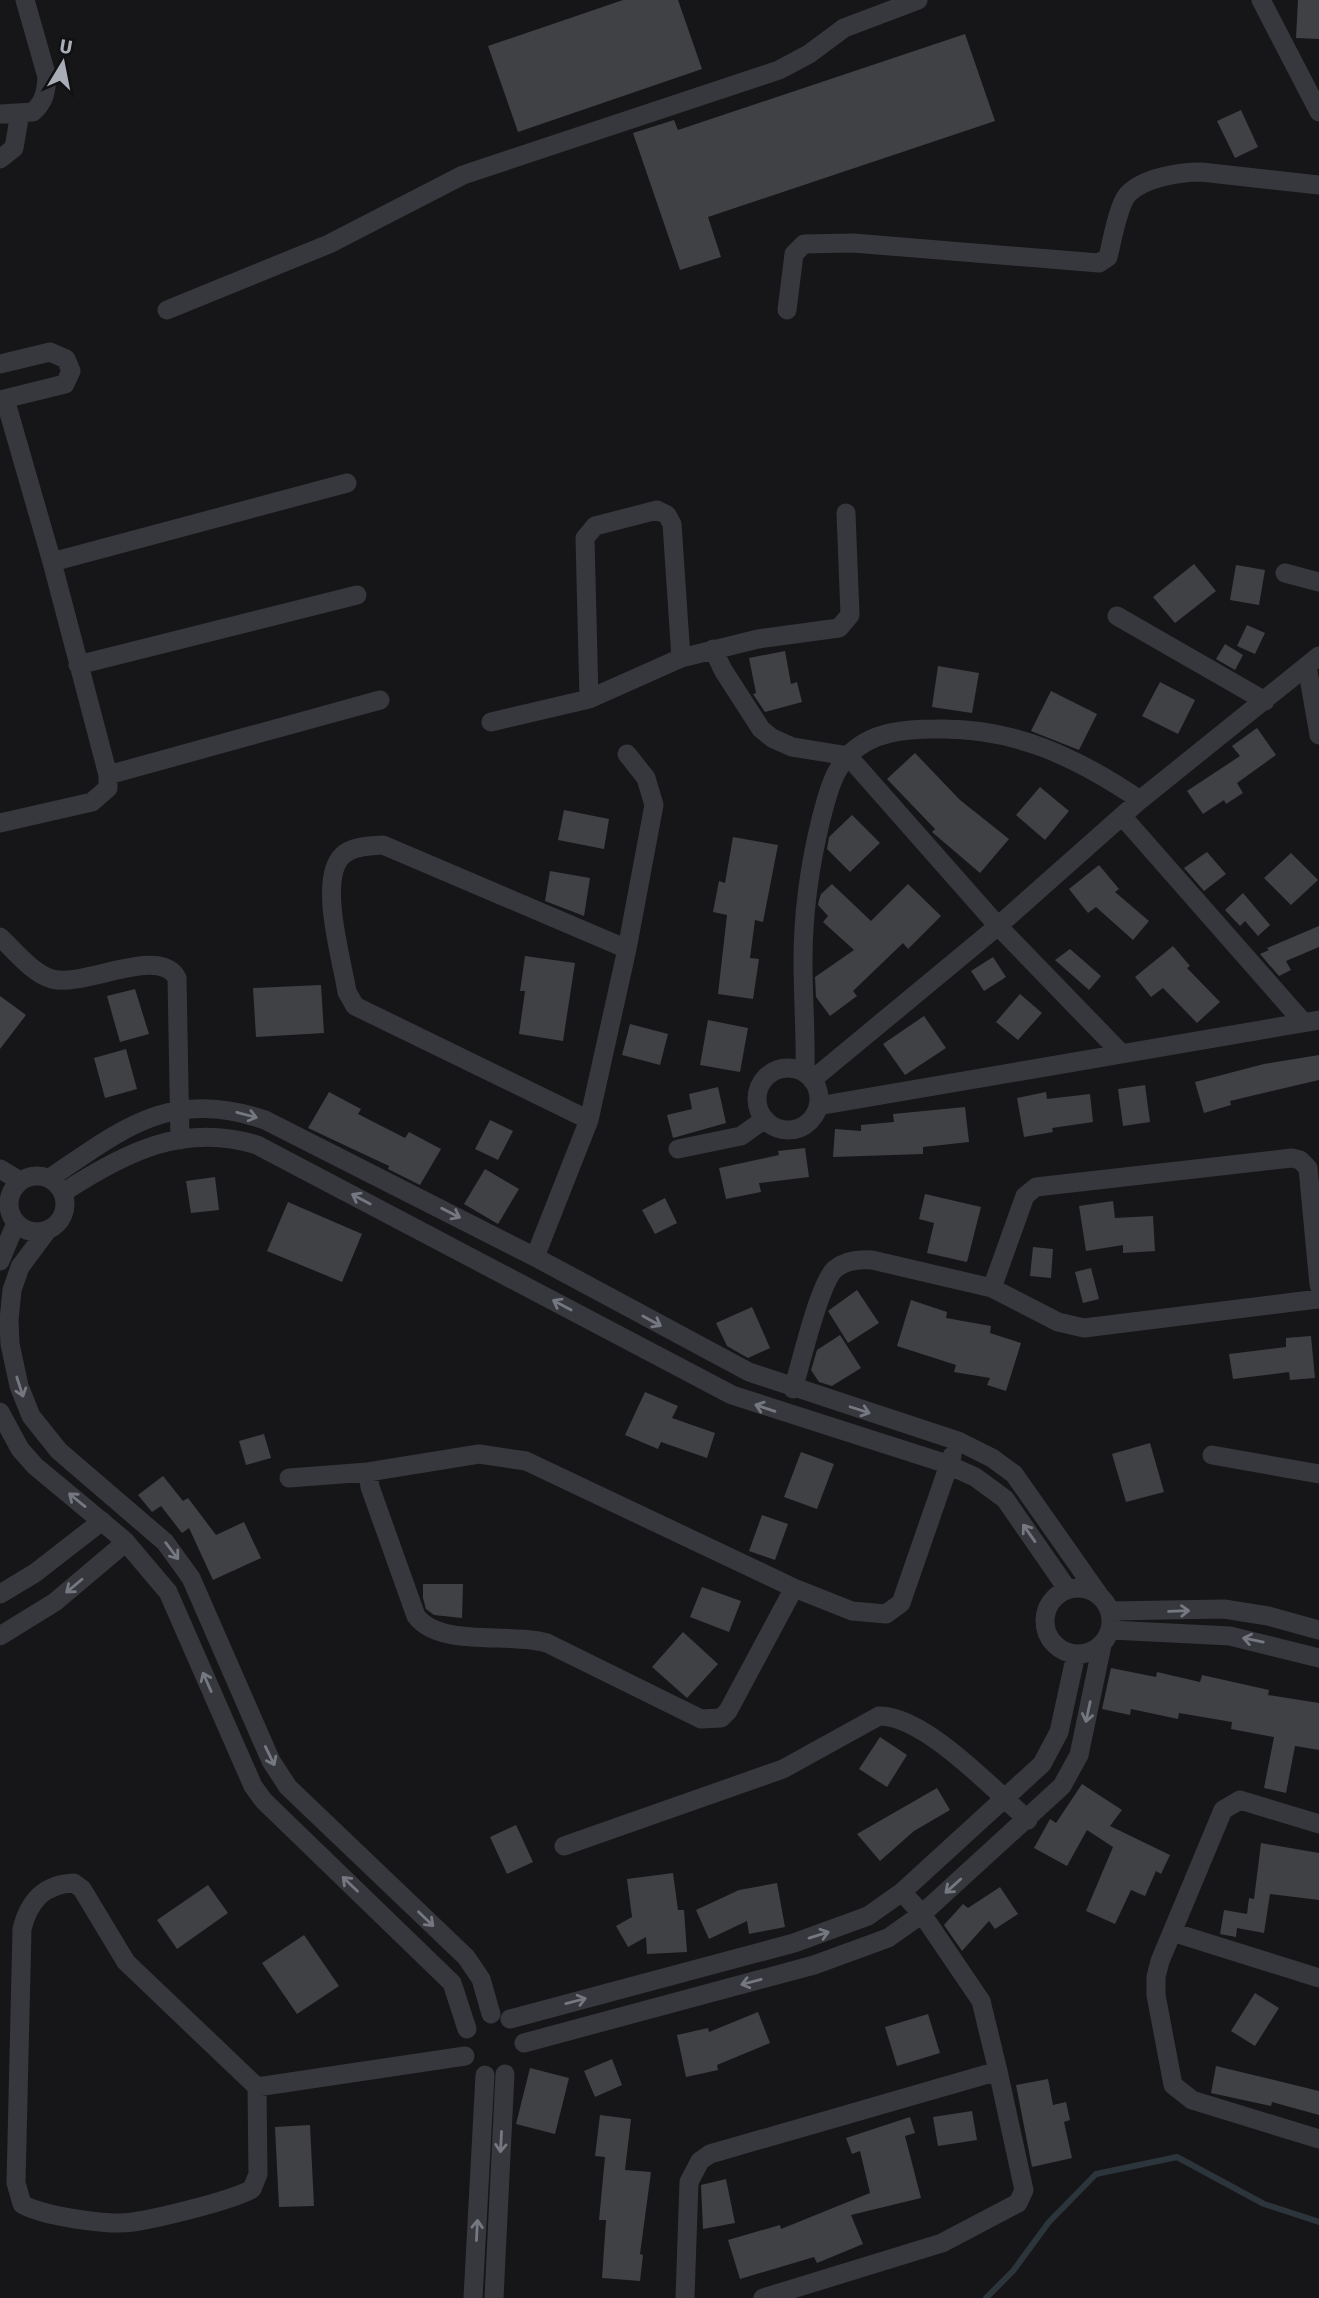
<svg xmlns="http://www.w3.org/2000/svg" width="1319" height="2298" viewBox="0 0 1319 2298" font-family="'Fira Sans',sans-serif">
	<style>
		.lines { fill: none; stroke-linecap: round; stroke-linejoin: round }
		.stream { stroke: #2c353c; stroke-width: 6 }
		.building { fill: #404145 }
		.minor { stroke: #37383d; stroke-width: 19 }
		.oneway { stroke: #757881 }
	</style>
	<rect width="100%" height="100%" fill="#161618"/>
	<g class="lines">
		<path class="stream" d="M 986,2298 L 1013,2271 L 1049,2222 L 1096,2174 L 1177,2157 L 1264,2204 L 1319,2222"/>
	</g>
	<path class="building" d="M 623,0 L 678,0 L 702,69 L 518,132 L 488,46 Z
		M 1298,0 L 1319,0 L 1319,39 L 1296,38 Z
		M 965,34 L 995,121 L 708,217 L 721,257 L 680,270 L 633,133 L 674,120 L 678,130 Z
		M 1241,110 L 1258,147 L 1235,158 L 1217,121 Z
		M 1194,564 L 1216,591 L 1175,623 L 1153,597 Z
		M 1236,565 L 1265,570 L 1259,605 L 1230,600 Z
		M 1247,625 L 1265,633 L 1255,654 L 1237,646 Z
		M 1225,644 L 1243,655 L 1235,670 L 1216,659 Z
		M 785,651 L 791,684 L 797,682 L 802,702 L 765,712 L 753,694 L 756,693 L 749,658 Z
		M 938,666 L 979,673 L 972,713 L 932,707 Z
		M 1160,682 L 1195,700 L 1178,734 L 1142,716 Z
		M 1051,691 L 1097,714 L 1079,750 L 1031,731 Z
		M 1257,728 L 1276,755 L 1237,783 L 1243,793 L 1226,804 L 1224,800 L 1203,814 L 1187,791 L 1240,756 L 1232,746 Z
		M 915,753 L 960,800 L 1009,839 L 980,873 L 932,832 L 935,829 L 887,779 Z
		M 1040,787 L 1069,811 L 1045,840 L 1016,815 Z
		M 564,810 L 609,819 L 604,849 L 558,840 Z
		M 852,815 L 880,843 L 850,872 L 827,849 L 829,837 Z
		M 733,837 L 778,845 L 763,922 L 755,920 L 750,958 L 759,959 L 753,999 L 718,994 L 727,915 L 713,912 L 719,881 L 725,883 Z
		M 1207,852 L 1226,874 L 1204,891 L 1184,868 Z
		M 1291,853 L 1318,880 L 1291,905 L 1264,878 Z
		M 1099,865 L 1119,889 L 1115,892 L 1149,921 L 1133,940 L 1096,907 L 1088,913 L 1069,889 Z
		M 550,871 L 590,878 L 584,916 L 545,901 Z
		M 832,884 L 871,921 L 908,884 L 941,916 L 908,949 L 903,943 L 853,991 L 857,996 L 830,1016 L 816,997 L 815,977 L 854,950 L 823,922 L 828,916 L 818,905 L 819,900 L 821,894 Z
		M 1243,893 L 1270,925 L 1258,936 L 1245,921 L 1240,926 L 1225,910 Z
		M 1319,926 L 1319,947 L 1286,961 L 1291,970 L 1279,976 L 1260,954 L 1269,950 L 1267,948 Z
		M 1173,946 L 1190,966 L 1187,968 L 1220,1002 L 1197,1023 L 1163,988 L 1151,997 L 1135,977 Z
		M 1070,949 L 1101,976 L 1089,990 L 1055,960 Z
		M 525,956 L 575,963 L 563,1041 L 519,1034 L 525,991 L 520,991 Z
		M 993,957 L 1006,977 L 984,991 L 971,971 Z
		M 321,985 L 324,1033 L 256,1037 L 253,988 Z
		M 135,989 L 149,1034 L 120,1042 L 107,996 Z
		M 1020,994 L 1042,1013 L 1018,1040 L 996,1022 Z
		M 0,996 L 26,1015 L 0,1049 Z
		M 924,1016 L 946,1048 L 905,1075 L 883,1044 Z
		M 708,1020 L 748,1028 L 740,1072 L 700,1065 Z
		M 630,1024 L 668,1034 L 660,1065 L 622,1055 Z
		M 126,1049 L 137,1089 L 105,1098 L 94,1058 Z
		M 1319,1055 L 1319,1080 L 1230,1101 L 1231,1105 L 1204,1113 L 1195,1082 L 1264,1064 Z
		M 1145,1085 L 1150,1122 L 1123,1126 L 1118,1089 Z
		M 718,1087 L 726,1123 L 673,1138 L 667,1115 L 692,1109 L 689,1094 Z
		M 329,1092 L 361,1109 L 358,1114 L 405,1138 L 409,1132 L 441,1149 L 420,1185 L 388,1169 L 389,1166 L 308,1128 Z
		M 1046,1092 L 1047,1099 L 1090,1094 L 1093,1122 L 1052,1128 L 1053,1132 L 1024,1137 L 1017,1098 Z
		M 965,1107 L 969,1142 L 923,1147 L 923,1154 L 833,1157 L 835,1129 L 861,1131 L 861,1125 L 894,1122 L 893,1114 Z
		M 490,1120 L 513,1131 L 498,1160 L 475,1149 Z
		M 805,1148 L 809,1177 L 759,1183 L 761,1192 L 726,1199 L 719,1168 L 779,1155 L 778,1151 Z
		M 485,1169 L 519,1189 L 498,1224 L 464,1204 Z
		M 215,1177 L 219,1210 L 191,1213 L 186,1181 Z
		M 925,1194 L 981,1207 L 967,1262 L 927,1253 L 934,1223 L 919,1219 Z
		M 665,1198 L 677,1223 L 655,1234 L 642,1210 Z
		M 1113,1201 L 1115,1218 L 1153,1216 L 1155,1251 L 1123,1253 L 1123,1245 L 1086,1251 L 1079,1206 Z
		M 288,1202 L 362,1234 L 342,1282 L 267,1251 Z
		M 1033,1247 L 1053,1249 L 1051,1278 L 1030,1276 Z
		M 1091,1268 L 1099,1299 L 1083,1303 L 1075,1272 Z
		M 857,1290 L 879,1323 L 848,1343 L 828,1311 Z
		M 911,1300 L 947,1312 L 946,1318 L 991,1326 L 990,1333 L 1021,1343 L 1006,1391 L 987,1385 L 990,1378 L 954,1372 L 956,1365 L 897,1346 Z
		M 752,1307 L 770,1348 L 748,1358 L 727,1346 L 716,1323 Z
		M 840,1335 L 861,1368 L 832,1386 L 819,1382 L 811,1370 L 817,1350 Z
		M 1311,1336 L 1315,1378 L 1290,1380 L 1289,1372 L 1233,1379 L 1229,1354 L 1286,1347 L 1286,1338 Z
		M 645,1392 L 678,1406 L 672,1418 L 715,1433 L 707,1458 L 661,1442 L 658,1449 L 625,1435 Z
		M 264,1434 L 271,1458 L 246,1465 L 239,1441 Z
		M 1150,1443 L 1164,1492 L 1126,1502 L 1112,1454 Z
		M 801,1452 L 834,1464 L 817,1509 L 784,1497 Z
		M 163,1476 L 183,1501 L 188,1498 L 216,1535 L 244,1522 L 261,1558 L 213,1580 L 189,1528 L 182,1533 L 161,1506 L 152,1512 L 138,1495 Z
		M 762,1515 L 788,1524 L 775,1560 L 749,1551 Z
		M 423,1584 L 463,1584 L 462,1618 L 434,1615 L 426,1609 L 423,1598 Z
		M 702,1587 L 741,1601 L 729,1632 L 690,1617 Z
		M 683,1632 L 718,1664 L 687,1698 L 652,1667 Z
		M 1111,1668 L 1156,1677 L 1157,1672 L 1200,1682 L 1202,1675 L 1269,1690 L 1268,1695 L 1319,1703 L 1319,1750 L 1295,1746 L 1286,1793 L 1264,1788 L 1274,1737 L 1231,1729 L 1232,1722 L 1179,1713 L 1178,1719 L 1131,1709 L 1130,1715 L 1102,1709 Z
		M 880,1737 L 907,1755 L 887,1787 L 859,1769 Z
		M 1082,1784 L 1122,1810 L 1110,1826 L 1170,1855 L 1161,1874 L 1156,1871 L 1145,1896 L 1131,1890 L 1115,1924 L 1086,1911 L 1113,1847 L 1087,1830 L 1067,1866 L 1034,1848 L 1050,1819 L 1056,1823 Z
		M 937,1788 L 950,1810 L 914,1831 L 880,1861 L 857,1834 Z
		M 516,1825 L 533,1862 L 507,1874 L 490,1837 Z
		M 1261,1843 L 1319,1853 L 1319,1900 L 1270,1894 L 1264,1933 L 1237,1928 L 1236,1937 L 1220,1934 L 1224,1910 L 1247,1914 L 1249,1898 L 1254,1899 Z
		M 673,1873 L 678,1910 L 684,1910 L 687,1952 L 647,1954 L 646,1937 L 628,1947 L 616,1926 L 632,1917 L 627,1879 Z
		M 777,1883 L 785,1927 L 749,1934 L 747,1921 L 709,1939 L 696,1910 L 739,1890 Z
		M 208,1885 L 228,1913 L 177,1949 L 157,1920 Z
		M 1000,1887 L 1018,1914 L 995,1929 L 989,1921 L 962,1951 L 944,1925 L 963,1904 L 968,1908 Z
		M 304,1935 L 339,1986 L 297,2014 L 262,1963 Z
		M 1255,1993 L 1279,2008 L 1255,2046 L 1231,2031 Z
		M 758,2012 L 770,2043 L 717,2065 L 718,2070 L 686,2077 L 677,2035 L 708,2028 L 709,2032 Z
		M 928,2014 L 940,2053 L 897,2066 L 885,2027 Z
		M 612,2059 L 622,2085 L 595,2097 L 584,2071 Z
		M 1216,2066 L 1319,2091 L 1319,2115 L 1272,2102 L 1271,2106 L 1211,2093 Z
		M 530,2068 L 569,2078 L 555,2134 L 516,2124 Z
		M 1048,2079 L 1053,2105 L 1066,2102 L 1070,2120 L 1064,2122 L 1072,2158 L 1032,2167 L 1016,2085 Z
		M 972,2111 L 977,2140 L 938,2146 L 933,2117 Z
		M 600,2115 L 631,2119 L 625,2170 L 651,2172 L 640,2254 L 643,2255 L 640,2281 L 602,2278 L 606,2220 L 599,2220 L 605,2157 L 595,2156 Z
		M 910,2117 L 915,2133 L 905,2136 L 921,2198 L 851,2215 L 863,2244 L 817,2263 L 814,2257 L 740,2279 L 728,2240 L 780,2225 L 781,2229 L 870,2193 L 860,2151 L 852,2154 L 846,2138 Z
		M 310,2125 L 314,2206 L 279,2207 L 275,2127 Z
		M 726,2179 L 735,2223 L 703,2229 L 701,2185 Z"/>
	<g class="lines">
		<path class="minor" d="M 1261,0 L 1319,112
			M 0,114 L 33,112 C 44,102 46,93 47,77 L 25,0
			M 0,159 L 14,148 L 20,113
			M 167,310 L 329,244 L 463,175 L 779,70 L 809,54 L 844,28 L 918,0
			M 787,310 L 794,254 L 804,244 L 853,243 L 1099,263 L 1108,257 C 1112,242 1118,205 1128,194 C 1143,178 1179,172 1201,172 L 1319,185
			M 0,364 L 50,352 L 66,359 L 71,371 L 65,384 L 0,400
			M 5,399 L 52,562 L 108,775 L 380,700
			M 52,562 L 347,483
			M 1285,573 L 1319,582
			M 1117,616 L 1265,701
			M 713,649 L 723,670 L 761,729 L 772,738 L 792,747 L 848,756 L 998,926 L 1120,1052
			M 78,665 L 357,595
			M 1307,666 L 1319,735
			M 589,699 L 585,538 L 595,526 L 657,510 L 667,515 L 672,524 L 681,658
			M 491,722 L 589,699 L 681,658 L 758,639 L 839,628 L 850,615 L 846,513
			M 1122,816 L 1303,1022
			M 0,823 L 92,802 L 108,788 L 108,775
			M 0,937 C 14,950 33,974 52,979 C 84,988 159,945 177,978 L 180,1140
			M757 1099a31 31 0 1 1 62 0a31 31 0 1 1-62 0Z
			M 805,1073 C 806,1036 803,999 803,961 C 803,914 810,864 821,819 C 827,797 832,773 848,756 C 871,731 906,729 937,729 C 1014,727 1078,758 1140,800
			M 812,1080 L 998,926 L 1140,800 L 1319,656
			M 818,1106 L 1319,1020
			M 589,1120 L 355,1006 L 347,992 C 342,960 318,880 342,856 C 352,846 370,846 383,845 L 627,949
			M 678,1149 L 741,1136 L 765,1119
			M 0,1169 L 20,1181
			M9 1204a28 28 0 1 1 56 0a28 28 0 1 1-56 0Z
			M 50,1178 C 124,1128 170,1088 265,1120 L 535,1257 L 749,1372 L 958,1441 L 992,1458 L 1014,1474 L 1099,1595
			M 64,1192 C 124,1153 183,1122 257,1145 L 732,1395 L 944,1463 L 975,1477 L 1005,1499 L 1068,1590
			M 46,1232 L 20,1267 L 12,1290 L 9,1320 L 10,1344 L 19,1386 L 31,1416 L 59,1451 L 165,1542 L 191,1578 L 271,1761 L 288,1787 L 466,1957 L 481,1979 L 491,2014
			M 535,1257 L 589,1120 L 627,949 L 654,805 L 646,778 L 627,754
			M 0,1261 L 16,1223
			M 992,1288 L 1025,1196 L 1036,1187 L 1292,1158 L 1300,1160 L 1308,1168 L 1319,1285
			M 793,1389 C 801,1364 819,1283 835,1269 C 846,1260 859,1259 872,1260 L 992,1288 L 1058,1322 L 1084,1328 L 1319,1299
			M 0,1412 L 20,1449 L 35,1466 L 124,1540 L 168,1592 L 253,1786 L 264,1801 L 452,1983 L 467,2029
			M 1212,1455 L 1319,1474
			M 368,1472 L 370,1487 L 416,1616 C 440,1648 509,1632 547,1643 L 701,1719 L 721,1718 L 728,1711 L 794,1588
			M 289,1478 L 368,1472 L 479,1454 L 526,1461 L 794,1588 L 852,1611 L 886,1614 L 901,1603 L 952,1456
			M1045 1621a33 33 0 1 1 66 0a33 33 0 1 1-66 0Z
			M 0,1594 L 35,1573 L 102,1521
			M 1110,1611 L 1224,1609 L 1268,1616 L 1319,1630
			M 1111,1630 L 1230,1636 L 1319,1658
			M 0,1636 L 55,1602 L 126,1542
			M 1319,1824 L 1240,1800 L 1223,1810 L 1160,1961 L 1156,1977 L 1156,1995 L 1173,2085 L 1192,2100 L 1319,2139
			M 564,1846 L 783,1769 L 879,1716 C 924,1715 994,1790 1028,1820
			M 74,1883 L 82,1889 L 126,1962 L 257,2087 L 258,2174 L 252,2189 C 230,2201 159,2218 133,2222 C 109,2226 42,2216 22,2204 L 16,2183 L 22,1929 C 29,1901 44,1884 74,1883 Z
			M 902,1892 L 922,1914 L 981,2001 L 998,2071
			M 1172,1932 L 1319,1978
			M 510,2019 L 794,1943 L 868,1916 L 902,1892 L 1042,1764 L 1059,1732 L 1076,1654
			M 524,2043 L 814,1965 L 888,1938 L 922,1914 L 1062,1786 L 1079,1755 L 1102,1645
			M 257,2087 L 465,2056
			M 473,2298 L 485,2075
			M 494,2298 L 505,2074
			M 685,2298 L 689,2182 L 700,2161 L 710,2154 L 998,2071 L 1024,2190 L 1018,2203 L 942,2243 L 763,2298"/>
	</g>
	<defs><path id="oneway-shaft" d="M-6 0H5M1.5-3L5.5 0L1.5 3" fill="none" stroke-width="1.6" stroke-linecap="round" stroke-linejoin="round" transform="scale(1.75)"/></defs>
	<g class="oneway">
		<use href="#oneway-shaft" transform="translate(247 1115) rotate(15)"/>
		<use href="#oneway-shaft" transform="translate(361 1199) rotate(-152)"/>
		<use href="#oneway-shaft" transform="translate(451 1213) rotate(27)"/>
		<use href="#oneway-shaft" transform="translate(562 1305) rotate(-152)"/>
		<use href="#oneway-shaft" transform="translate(652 1321) rotate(29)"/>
		<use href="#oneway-shaft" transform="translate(20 1387) rotate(72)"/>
		<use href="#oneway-shaft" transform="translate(765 1408) rotate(-161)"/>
		<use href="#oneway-shaft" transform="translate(860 1410) rotate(18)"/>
		<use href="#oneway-shaft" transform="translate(77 1500) rotate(-141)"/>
		<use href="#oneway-shaft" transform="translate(1029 1533) rotate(-125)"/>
		<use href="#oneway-shaft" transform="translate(172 1551) rotate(53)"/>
		<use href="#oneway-shaft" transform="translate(74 1586) rotate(140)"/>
		<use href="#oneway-shaft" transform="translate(1179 1611) rotate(-2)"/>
		<use href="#oneway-shaft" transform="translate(1253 1640) rotate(-168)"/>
		<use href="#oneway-shaft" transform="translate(207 1682) rotate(-114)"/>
		<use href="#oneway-shaft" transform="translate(1088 1712) rotate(102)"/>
		<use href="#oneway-shaft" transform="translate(270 1756) rotate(64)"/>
		<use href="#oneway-shaft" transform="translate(350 1884) rotate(-136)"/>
		<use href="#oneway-shaft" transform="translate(953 1886) rotate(138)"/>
		<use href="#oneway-shaft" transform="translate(426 1919) rotate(44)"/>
		<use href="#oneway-shaft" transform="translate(819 1935) rotate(-17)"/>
		<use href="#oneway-shaft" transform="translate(751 1982) rotate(165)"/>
		<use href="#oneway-shaft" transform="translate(576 2001) rotate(-15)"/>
		<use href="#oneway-shaft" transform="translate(501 2142) rotate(93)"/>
		<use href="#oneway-shaft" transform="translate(477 2230) rotate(-87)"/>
	</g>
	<g transform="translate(63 63) rotate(10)" stroke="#111113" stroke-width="5" paint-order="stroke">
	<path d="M0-5L12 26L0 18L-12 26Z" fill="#a8adb8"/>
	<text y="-10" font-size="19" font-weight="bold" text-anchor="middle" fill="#a8adb8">U</text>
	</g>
</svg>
